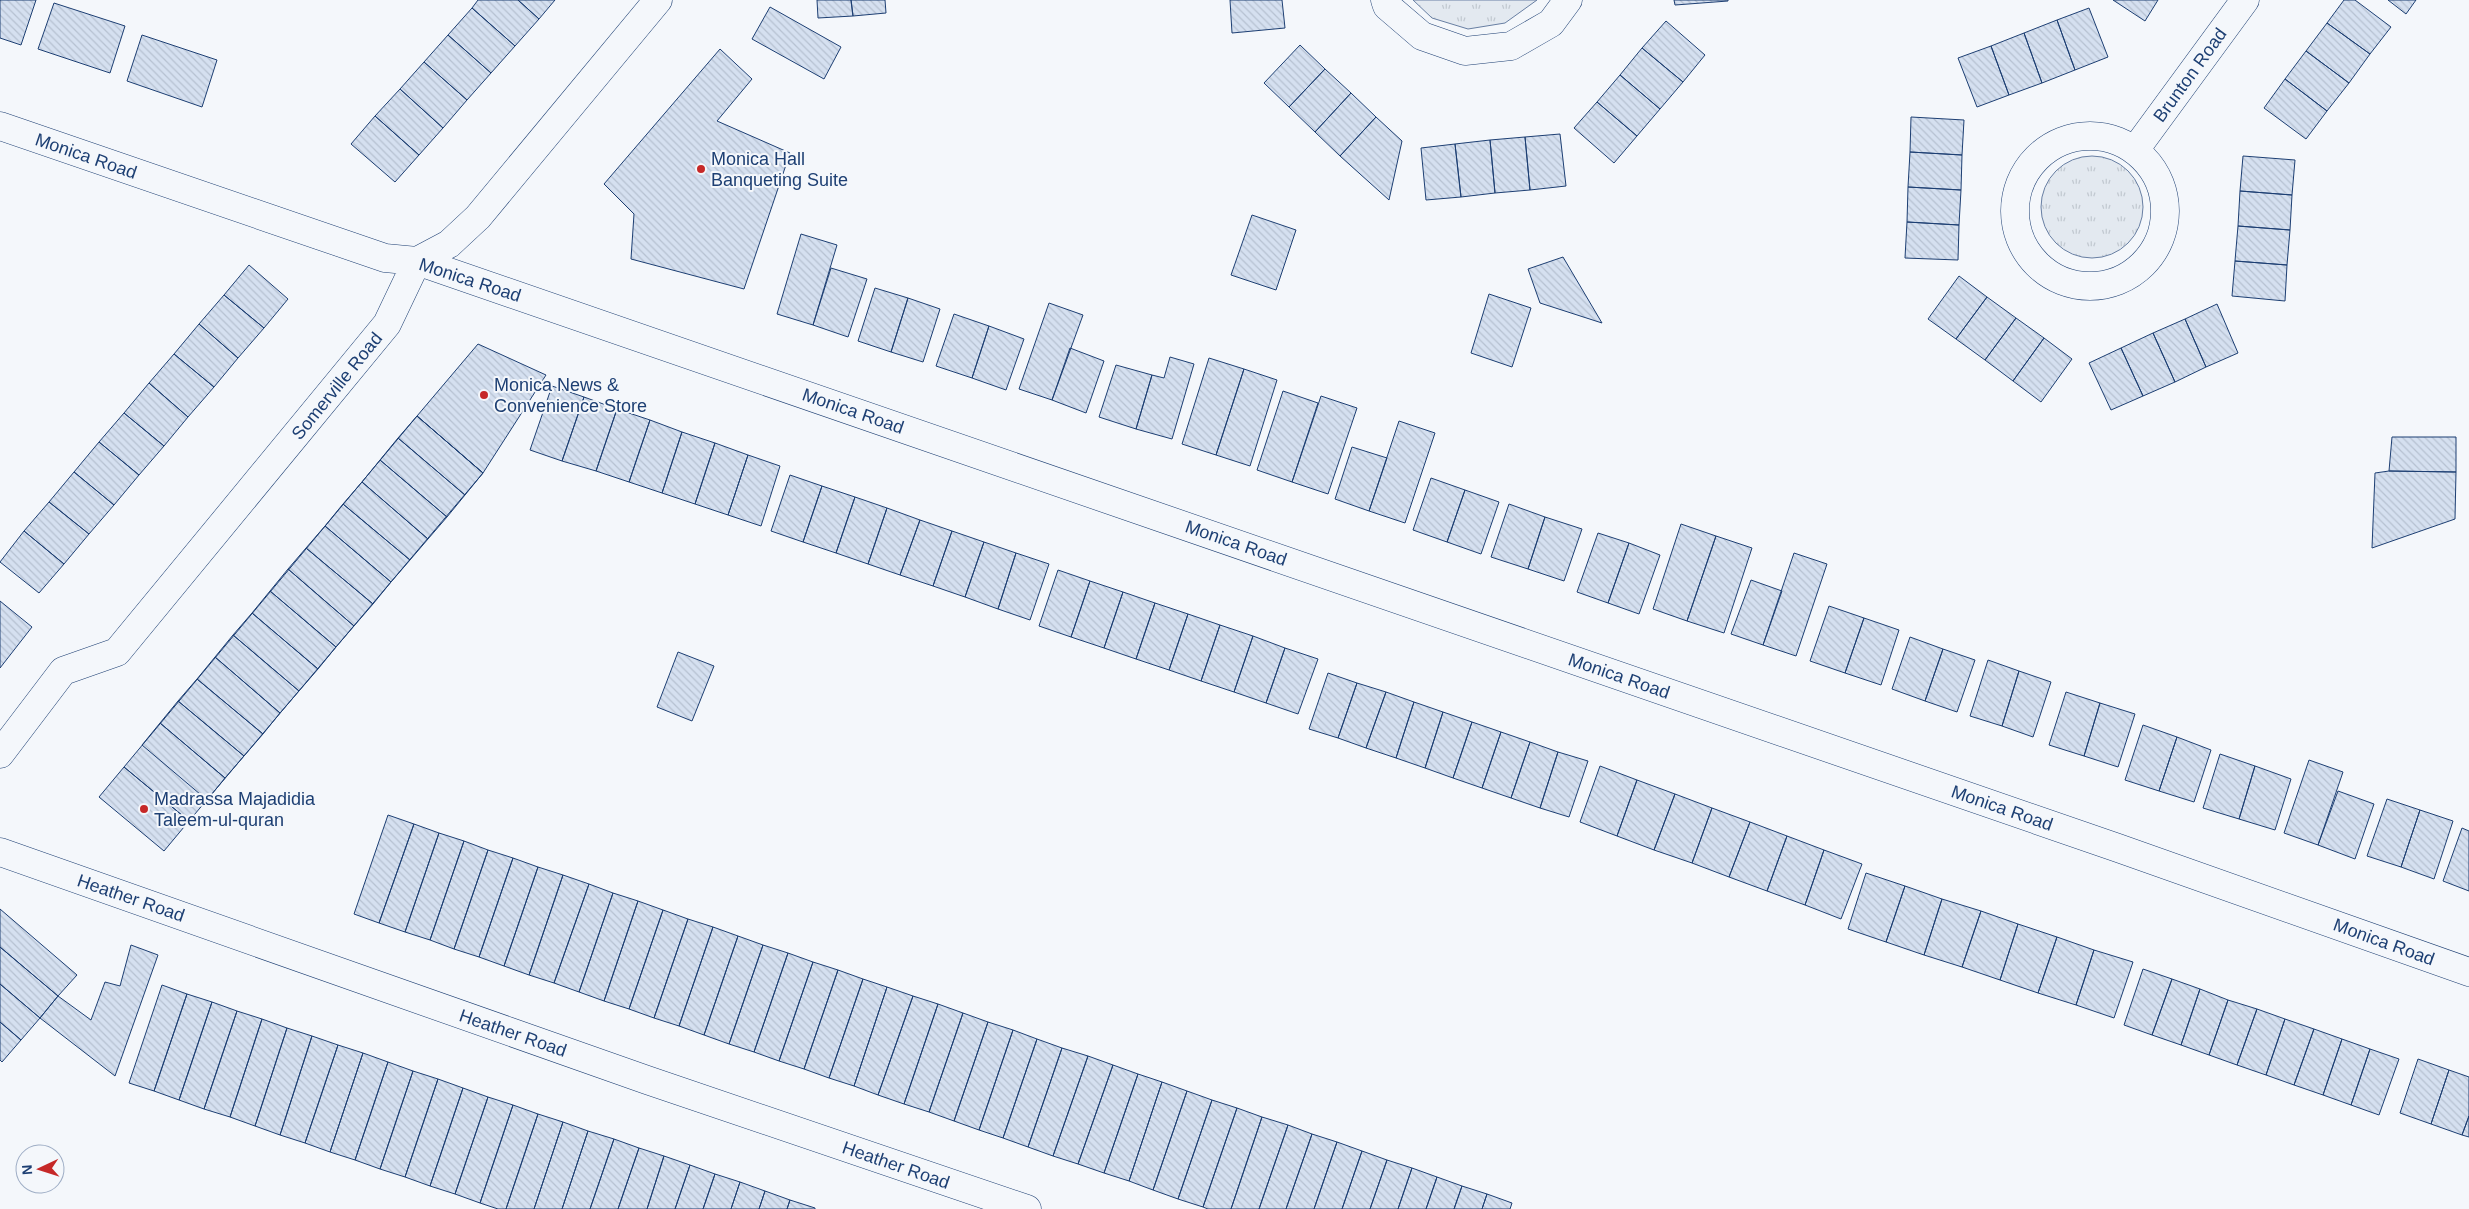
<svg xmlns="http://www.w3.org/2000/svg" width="2469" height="1209" viewBox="0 0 2469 1209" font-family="Arial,sans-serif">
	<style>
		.grass { fill: url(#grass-tufts); stroke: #687fa3 }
		.building { fill: url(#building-back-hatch); stroke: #1d3f73 }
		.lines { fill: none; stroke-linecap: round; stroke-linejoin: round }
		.minor-casing { stroke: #1d3f73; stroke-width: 29 }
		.minor { stroke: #f4f7fb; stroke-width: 28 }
		.poi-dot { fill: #c62828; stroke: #f4f7fb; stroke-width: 2 }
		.labels { text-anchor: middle; stroke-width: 4; stroke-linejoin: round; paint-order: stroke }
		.street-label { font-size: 18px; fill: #1d3f73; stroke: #f4f7fb }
		.poi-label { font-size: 18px; fill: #1d3f73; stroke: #f4f7fb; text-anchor: start }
	</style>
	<defs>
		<pattern id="grass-tufts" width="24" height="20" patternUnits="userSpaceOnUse" patternTransform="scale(1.25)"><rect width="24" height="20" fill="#e3e9f0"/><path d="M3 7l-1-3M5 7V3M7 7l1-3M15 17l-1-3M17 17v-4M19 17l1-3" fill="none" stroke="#c2c9d1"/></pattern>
		<pattern id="building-back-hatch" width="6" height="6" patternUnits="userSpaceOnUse" patternTransform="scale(1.25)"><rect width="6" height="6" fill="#d5e0f0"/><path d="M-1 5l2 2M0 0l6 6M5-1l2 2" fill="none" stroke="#b6c1d1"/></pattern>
	</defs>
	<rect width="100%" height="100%" fill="#f4f7fb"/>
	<path class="grass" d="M 1413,0 L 1537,0 L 1505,23 L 1468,29 L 1432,18 Z
		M2041 207a51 51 0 1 1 102 0a51 51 0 1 1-102 0Z"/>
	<path class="building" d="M 0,0 L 36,0 L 21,45 L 0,38 Z
		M 478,0 L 518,0 L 539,19 L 515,46 L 472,8 Z
		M 518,0 L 555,0 L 539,19 Z
		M 817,0 L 851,0 L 853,16 L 818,18 Z
		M 851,0 L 885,0 L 886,13 L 853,16 Z
		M 1230,0 L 1282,0 L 1285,28 L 1232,33 Z
		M 1674,0 L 1728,0 L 1728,1 L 1675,5 Z
		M 2113,0 L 2158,0 L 2145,21 Z
		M 2344,0 L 2355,0 L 2391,27 L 2370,54 L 2327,23 Z
		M 2388,0 L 2416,0 L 2406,14 Z
		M 54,3 L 125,26 L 110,73 L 38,49 Z
		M 770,7 L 841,47 L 824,79 L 752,39 Z
		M 472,8 L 515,46 L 491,73 L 448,35 Z
		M 2089,8 L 2108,57 L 2075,70 L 2057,20 Z
		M 2057,20 L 2075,70 L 2042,83 L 2024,33 Z
		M 1666,21 L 1705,55 L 1683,82 L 1642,48 Z
		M 2327,23 L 2370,54 L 2349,83 L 2306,51 Z
		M 2024,33 L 2042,83 L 2009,95 L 1991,46 Z
		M 142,35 L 217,60 L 202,107 L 127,81 Z
		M 448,35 L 491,73 L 467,100 L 424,62 Z
		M 1300,45 L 1325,69 L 1289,107 L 1264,83 Z
		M 1991,46 L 2009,95 L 1977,107 L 1958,58 Z
		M 1642,48 L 1683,82 L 1660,109 L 1620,75 Z
		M 720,49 L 752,79 L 717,121 L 790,153 L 744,289 L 631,259 L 634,214 L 604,184 Z
		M 2306,51 L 2349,83 L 2327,111 L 2285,79 Z
		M 424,62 L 467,100 L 443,128 L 400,89 Z
		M 1325,69 L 1351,93 L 1315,132 L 1289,107 Z
		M 1620,75 L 1660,109 L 1637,136 L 1597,102 Z
		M 2285,79 L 2327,111 L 2306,139 L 2264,108 Z
		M 400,89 L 443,128 L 419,155 L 375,116 Z
		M 1351,93 L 1376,117 L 1340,156 L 1315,132 Z
		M 1597,102 L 1637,136 L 1614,163 L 1574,128 Z
		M 375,116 L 419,155 L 395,182 L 351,144 Z
		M 1376,117 L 1402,141 L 1389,200 L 1340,156 Z
		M 1911,117 L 1964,120 L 1962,155 L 1910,152 Z
		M 1560,134 L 1566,186 L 1530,190 L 1525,137 Z
		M 1525,137 L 1530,190 L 1495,193 L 1490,140 Z
		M 1490,140 L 1495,193 L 1461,197 L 1455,144 Z
		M 1455,144 L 1461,197 L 1426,200 L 1421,148 Z
		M 1910,152 L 1962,155 L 1961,190 L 1908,187 Z
		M 2243,156 L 2295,160 L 2292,195 L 2240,191 Z
		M 1908,187 L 1961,190 L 1959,225 L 1907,222 Z
		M 2240,191 L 2292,195 L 2290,230 L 2238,226 Z
		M 1252,215 L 1296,230 L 1276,290 L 1231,275 Z
		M 1907,222 L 1959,225 L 1958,260 L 1905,258 Z
		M 2238,226 L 2290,230 L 2287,265 L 2235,261 Z
		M 801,234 L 837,245 L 813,325 L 777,314 Z
		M 1563,257 L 1602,323 L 1540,303 L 1528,269 Z
		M 2235,261 L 2287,265 L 2285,301 L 2232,296 Z
		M 249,265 L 288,299 L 264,328 L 224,295 Z
		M 831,268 L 867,279 L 848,337 L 813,325 Z
		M 1959,276 L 1987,297 L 1956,339 L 1928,319 Z
		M 875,288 L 908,298 L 891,352 L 858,341 Z
		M 1489,294 L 1531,308 L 1512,367 L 1471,353 Z
		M 224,295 L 264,328 L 238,358 L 199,324 Z
		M 1987,297 L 2016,318 L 1985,360 L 1956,339 Z
		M 908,298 L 940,309 L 923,362 L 891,352 Z
		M 1049,303 L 1083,315 L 1052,400 L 1019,389 Z
		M 2217,304 L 2238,353 L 2206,367 L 2185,319 Z
		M 954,314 L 989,326 L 972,378 L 936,366 Z
		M 2016,318 L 2044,338 L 2013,381 L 1985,360 Z
		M 2185,319 L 2206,367 L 2175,382 L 2153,333 Z
		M 199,324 L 238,358 L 214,387 L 174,354 Z
		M 989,326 L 1024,339 L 1006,390 L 972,378 Z
		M 2153,333 L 2175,382 L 2143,396 L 2121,348 Z
		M 2044,338 L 2072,359 L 2041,402 L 2013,381 Z
		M 478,344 L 546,375 L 483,473 L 417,416 Z
		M 1070,348 L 1104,361 L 1086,413 L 1052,400 Z
		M 2121,348 L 2143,396 L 2111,410 L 2089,363 Z
		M 174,354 L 214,387 L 188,417 L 149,383 Z
		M 1170,357 L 1194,364 L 1172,439 L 1136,429 L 1152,375 L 1164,378 Z
		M 1209,358 L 1244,369 L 1216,455 L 1182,444 Z
		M 1116,365 L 1152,375 L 1136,429 L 1099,417 Z
		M 1244,369 L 1277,380 L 1250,466 L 1216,455 Z
		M 149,383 L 188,417 L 164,446 L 124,413 Z
		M 552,386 L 584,397 L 562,461 L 530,450 Z
		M 1283,391 L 1318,403 L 1292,482 L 1257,470 Z
		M 1321,396 L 1357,408 L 1328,494 L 1292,482 Z
		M 584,397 L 617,409 L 596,471 L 562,461 Z
		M 617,409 L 650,420 L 629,482 L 596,471 Z
		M 124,413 L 164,446 L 139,475 L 99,442 Z
		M 417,416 L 483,473 L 189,821 L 124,767 Z
		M 417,416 L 483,473 L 465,495 L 398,438 Z
		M 650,420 L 682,432 L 662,493 L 629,482 Z
		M 1399,421 L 1435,433 L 1405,523 L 1369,511 Z
		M 682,432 L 715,443 L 695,504 L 662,493 Z
		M 2392,437 L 2456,437 L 2456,472 L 2389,471 Z
		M 398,438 L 465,495 L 447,517 L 380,460 Z
		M 99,442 L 139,475 L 114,505 L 74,472 Z
		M 715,443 L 748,455 L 728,515 L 695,504 Z
		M 1352,447 L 1387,458 L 1369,511 L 1335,499 Z
		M 748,455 L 780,466 L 761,526 L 728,515 Z
		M 380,460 L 447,517 L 428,539 L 362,482 Z
		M 2389,471 L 2456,472 L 2455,519 L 2372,548 L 2375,473 Z
		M 74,472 L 114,505 L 89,534 L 49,502 Z
		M 790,475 L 822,486 L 803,542 L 771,531 Z
		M 1431,478 L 1465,490 L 1447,542 L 1413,530 Z
		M 362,482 L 428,539 L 410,560 L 343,504 Z
		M 822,486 L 855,497 L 836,553 L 803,542 Z
		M 1465,490 L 1499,502 L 1481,554 L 1447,542 Z
		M 855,497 L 887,508 L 868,564 L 836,553 Z
		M 49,502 L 89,534 L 64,564 L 24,531 Z
		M 343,504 L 410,560 L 391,582 L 325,526 Z
		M 1509,504 L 1545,517 L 1528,569 L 1491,557 Z
		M 887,508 L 920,520 L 900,575 L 868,564 Z
		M 1545,517 L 1582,529 L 1564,581 L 1528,569 Z
		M 920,520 L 952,531 L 933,586 L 900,575 Z
		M 1681,524 L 1716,536 L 1687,621 L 1653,609 Z
		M 325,526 L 391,582 L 373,604 L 306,548 Z
		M 24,531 L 64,564 L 39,593 L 0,562 Z
		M 952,531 L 984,542 L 965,597 L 933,586 Z
		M 1598,533 L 1629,543 L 1608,603 L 1577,592 Z
		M 1716,536 L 1752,548 L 1724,633 L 1687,621 Z
		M 984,542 L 1016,553 L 998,609 L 965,597 Z
		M 1629,543 L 1660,555 L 1639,614 L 1608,603 Z
		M 306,548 L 373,604 L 354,626 L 288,569 Z
		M 1016,553 L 1049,564 L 1030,620 L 998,609 Z
		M 1794,553 L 1827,564 L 1796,656 L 1763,645 Z
		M 288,569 L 354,626 L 336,647 L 270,591 Z
		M 1058,570 L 1090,581 L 1071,637 L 1039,626 Z
		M 1751,580 L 1782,591 L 1763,645 L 1731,634 Z
		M 1090,581 L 1123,592 L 1104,648 L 1071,637 Z
		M 270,591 L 336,647 L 318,669 L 252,613 Z
		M 1123,592 L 1155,603 L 1136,659 L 1104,648 Z
		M 0,601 L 32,627 L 0,668 Z
		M 1155,603 L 1188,614 L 1169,670 L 1136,659 Z
		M 1829,606 L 1864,618 L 1845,673 L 1810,661 Z
		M 252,613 L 318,669 L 299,691 L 233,635 Z
		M 1188,614 L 1220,625 L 1201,681 L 1169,670 Z
		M 1864,618 L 1899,630 L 1881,685 L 1845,673 Z
		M 1220,625 L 1253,636 L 1234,692 L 1201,681 Z
		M 233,635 L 299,691 L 280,713 L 215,657 Z
		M 1253,636 L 1285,648 L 1266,703 L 1234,692 Z
		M 1910,637 L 1943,649 L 1925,701 L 1892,689 Z
		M 1285,648 L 1318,659 L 1298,714 L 1266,703 Z
		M 1943,649 L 1975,660 L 1957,712 L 1925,701 Z
		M 678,652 L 714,666 L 692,721 L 657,707 Z
		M 215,657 L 280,713 L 263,734 L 197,679 Z
		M 1988,660 L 2019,671 L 2002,726 L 1970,716 Z
		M 2019,671 L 2051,682 L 2033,737 L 2002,726 Z
		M 1328,673 L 1357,683 L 1338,738 L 1309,729 Z
		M 197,679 L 263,734 L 244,756 L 178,701 Z
		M 1357,683 L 1386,692 L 1366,748 L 1338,738 Z
		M 1386,692 L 1414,702 L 1396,758 L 1366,748 Z
		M 2066,692 L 2100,703 L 2084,756 L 2049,745 Z
		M 178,701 L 244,756 L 225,778 L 160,723 Z
		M 1414,702 L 1443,712 L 1425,768 L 1396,758 Z
		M 2100,703 L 2135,714 L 2118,767 L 2084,756 Z
		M 1443,712 L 1472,722 L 1453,778 L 1425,768 Z
		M 1472,722 L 1501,732 L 1482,788 L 1453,778 Z
		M 160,723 L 225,778 L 207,800 L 142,745 Z
		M 2143,725 L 2177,737 L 2159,791 L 2125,780 Z
		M 1501,732 L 1530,742 L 1511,798 L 1482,788 Z
		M 2177,737 L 2211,750 L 2194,802 L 2159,791 Z
		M 1530,742 L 1558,752 L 1540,808 L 1511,798 Z
		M 1558,752 L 1588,761 L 1569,817 L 1540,808 Z
		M 2220,754 L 2255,766 L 2239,819 L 2203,808 Z
		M 2309,760 L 2343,772 L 2318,845 L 2284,833 Z
		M 1600,766 L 1637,780 L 1617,836 L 1580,822 Z
		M 2255,766 L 2291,779 L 2275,830 L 2239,819 Z
		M 124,767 L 189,821 L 164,851 L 99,797 Z
		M 1637,780 L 1675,794 L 1654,850 L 1617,836 Z
		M 2338,791 L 2374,804 L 2355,859 L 2318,845 Z
		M 1675,794 L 1712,808 L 1692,863 L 1654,850 Z
		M 2387,799 L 2420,810 L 2401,867 L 2367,856 Z
		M 1712,808 L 1750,822 L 1729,877 L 1692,863 Z
		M 2420,810 L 2453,821 L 2434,879 L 2401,867 Z
		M 388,815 L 414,824 L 379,923 L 354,914 Z
		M 1750,822 L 1787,836 L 1767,891 L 1729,877 Z
		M 414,824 L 439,833 L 405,932 L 379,923 Z
		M 2462,828 L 2469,831 L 2469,891 L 2443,881 Z
		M 439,833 L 464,841 L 430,940 L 405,932 Z
		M 1787,836 L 1824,850 L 1805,905 L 1767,891 Z
		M 464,841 L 488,850 L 454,949 L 430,940 Z
		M 488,850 L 513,858 L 479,957 L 454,949 Z
		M 1824,850 L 1862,864 L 1841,919 L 1805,905 Z
		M 513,858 L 538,867 L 504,966 L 479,957 Z
		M 538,867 L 563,875 L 529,975 L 504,966 Z
		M 1866,873 L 1905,886 L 1886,942 L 1848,929 Z
		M 563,875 L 589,884 L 554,983 L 529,975 Z
		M 589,884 L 613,893 L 579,992 L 554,983 Z
		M 1905,886 L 1942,899 L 1924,955 L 1886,942 Z
		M 613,893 L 638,901 L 604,1001 L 579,992 Z
		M 1942,899 L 1981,911 L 1962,967 L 1924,955 Z
		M 638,901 L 663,910 L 629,1009 L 604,1001 Z
		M 0,909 L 77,975 L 58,996 L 0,947 Z
		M 663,910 L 688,919 L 654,1018 L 629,1009 Z
		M 1981,911 L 2018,924 L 2000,980 L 1962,967 Z
		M 688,919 L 713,927 L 679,1026 L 654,1018 Z
		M 2018,924 L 2057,937 L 2038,993 L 2000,980 Z
		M 713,927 L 738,936 L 704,1035 L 679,1026 Z
		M 738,936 L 763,945 L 729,1044 L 704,1035 Z
		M 2057,937 L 2094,950 L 2076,1005 L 2038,993 Z
		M 131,945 L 158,955 L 115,1076 L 40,1018 L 58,996 L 91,1020 L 105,982 L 120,986 Z
		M 763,945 L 788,953 L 754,1052 L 729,1044 Z
		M 0,947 L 58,996 L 40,1018 L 0,984 Z
		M 2094,950 L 2133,962 L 2114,1018 L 2076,1005 Z
		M 788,953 L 813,962 L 779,1061 L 754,1052 Z
		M 813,962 L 838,970 L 804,1069 L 779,1061 Z
		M 2143,969 L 2172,979 L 2152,1035 L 2124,1025 Z
		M 838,970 L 863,979 L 829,1078 L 804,1069 Z
		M 863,979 L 887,987 L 854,1086 L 829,1078 Z
		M 2172,979 L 2200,989 L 2181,1045 L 2152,1035 Z
		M 0,984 L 40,1018 L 21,1040 L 0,1022 Z
		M 162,985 L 187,994 L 154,1091 L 129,1083 Z
		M 887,987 L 913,996 L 878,1095 L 854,1086 Z
		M 2200,989 L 2228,1000 L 2209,1055 L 2181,1045 Z
		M 187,994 L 212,1002 L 179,1100 L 154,1091 Z
		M 913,996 L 938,1004 L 904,1104 L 878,1095 Z
		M 2228,1000 L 2257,1009 L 2237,1065 L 2209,1055 Z
		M 212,1002 L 237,1011 L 204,1109 L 179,1100 Z
		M 938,1004 L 963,1013 L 929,1112 L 904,1104 Z
		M 2257,1009 L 2285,1019 L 2266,1075 L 2237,1065 Z
		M 237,1011 L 262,1019 L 230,1117 L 204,1109 Z
		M 963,1013 L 988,1022 L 954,1121 L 929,1112 Z
		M 262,1019 L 287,1028 L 255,1126 L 230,1117 Z
		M 2285,1019 L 2314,1029 L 2294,1085 L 2266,1075 Z
		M 0,1022 L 21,1040 L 2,1062 L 0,1060 Z
		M 988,1022 L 1013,1030 L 979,1130 L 954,1121 Z
		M 287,1028 L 312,1036 L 280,1135 L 255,1126 Z
		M 2314,1029 L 2342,1039 L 2323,1095 L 2294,1085 Z
		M 1013,1030 L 1037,1039 L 1003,1138 L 979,1130 Z
		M 312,1036 L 338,1045 L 305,1143 L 280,1135 Z
		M 1037,1039 L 1062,1048 L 1028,1147 L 1003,1138 Z
		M 2342,1039 L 2370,1049 L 2351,1105 L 2323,1095 Z
		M 338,1045 L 363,1053 L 330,1152 L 305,1143 Z
		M 1062,1048 L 1088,1056 L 1053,1156 L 1028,1147 Z
		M 2370,1049 L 2399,1059 L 2379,1115 L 2351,1105 Z
		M 363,1053 L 388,1062 L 355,1160 L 330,1152 Z
		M 1088,1056 L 1113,1065 L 1078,1164 L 1053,1156 Z
		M 2418,1059 L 2449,1070 L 2431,1124 L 2400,1113 Z
		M 388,1062 L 413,1071 L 380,1169 L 355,1160 Z
		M 1113,1065 L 1138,1074 L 1104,1173 L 1078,1164 Z
		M 2449,1070 L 2469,1077 L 2469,1116 L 2462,1135 L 2431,1124 Z
		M 413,1071 L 438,1079 L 405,1177 L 380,1169 Z
		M 1138,1074 L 1162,1082 L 1129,1181 L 1104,1173 Z
		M 438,1079 L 463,1088 L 430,1186 L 405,1177 Z
		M 1162,1082 L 1187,1091 L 1153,1190 L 1129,1181 Z
		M 463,1088 L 488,1097 L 455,1194 L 430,1186 Z
		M 1187,1091 L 1212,1100 L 1178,1199 L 1153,1190 Z
		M 488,1097 L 513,1105 L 480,1203 L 455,1194 Z
		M 1212,1100 L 1237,1108 L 1203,1207 L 1178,1199 Z
		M 513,1105 L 538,1114 L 506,1209 L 498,1209 L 480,1203 Z
		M 1237,1108 L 1262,1117 L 1231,1209 L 1208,1209 L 1203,1207 Z
		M 538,1114 L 563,1122 L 534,1209 L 506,1209 Z
		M 2469,1116 L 2469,1137 L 2462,1135 Z
		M 1262,1117 L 1288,1125 L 1259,1209 L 1231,1209 Z
		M 563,1122 L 588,1131 L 562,1209 L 534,1209 Z
		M 1288,1125 L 1312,1134 L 1286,1209 L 1259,1209 Z
		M 588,1131 L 614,1139 L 590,1209 L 562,1209 Z
		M 1312,1134 L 1337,1142 L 1314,1209 L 1286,1209 Z
		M 614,1139 L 639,1148 L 618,1209 L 590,1209 Z
		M 1337,1142 L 1362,1151 L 1342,1209 L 1314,1209 Z
		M 639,1148 L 664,1156 L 647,1209 L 618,1209 Z
		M 1362,1151 L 1387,1160 L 1370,1209 L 1342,1209 Z
		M 664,1156 L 690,1165 L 675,1209 L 647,1209 Z
		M 1387,1160 L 1412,1168 L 1398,1209 L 1370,1209 Z
		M 690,1165 L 715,1174 L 703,1209 L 675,1209 Z
		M 1412,1168 L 1437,1177 L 1426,1209 L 1398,1209 Z
		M 715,1174 L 740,1182 L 731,1209 L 703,1209 Z
		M 1437,1177 L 1462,1186 L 1454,1209 L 1426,1209 Z
		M 740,1182 L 765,1191 L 759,1209 L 731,1209 Z
		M 1462,1186 L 1487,1194 L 1482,1209 L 1454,1209 Z
		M 765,1191 L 790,1200 L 787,1209 L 759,1209 Z
		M 1487,1194 L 1512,1203 L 1510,1209 L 1482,1209 Z
		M 790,1200 L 815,1208 L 815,1209 L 787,1209 Z"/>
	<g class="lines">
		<g class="minor-casing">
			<path id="minor" d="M 1385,0 L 1387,6 L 1422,36 L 1465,51 L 1511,46 L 1551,23 L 1568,0
				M 0,126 L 385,258 L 417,261 L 2118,848 L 2469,972
				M2015 211a75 75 0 1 1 150 0a75 75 0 1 1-150 0Z
				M 2135,150 L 2245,0
				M 0,754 L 63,671 L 117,652 L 387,324 L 417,261 L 449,244 L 478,217 L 658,0
				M 0,852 L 647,1080 L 1027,1209"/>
		</g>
		<use href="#minor" class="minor"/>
	</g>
	<g class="poi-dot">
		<circle cx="701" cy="169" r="5"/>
		<circle cx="484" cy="395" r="5"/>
		<circle cx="144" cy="809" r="5"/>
	</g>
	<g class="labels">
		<g class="street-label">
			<text transform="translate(2190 75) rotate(-54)" y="6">Brunton Road</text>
			<text transform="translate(86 156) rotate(19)" y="6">Monica Road</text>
			<text transform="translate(470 280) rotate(18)" y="6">Monica Road</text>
			<text transform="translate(337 386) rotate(-51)" y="6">Somerville Road</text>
			<text transform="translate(853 411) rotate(19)" y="6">Monica Road</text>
			<text transform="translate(1236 543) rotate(19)" y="6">Monica Road</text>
			<text transform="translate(1619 676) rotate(19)" y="6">Monica Road</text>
			<text transform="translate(2002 808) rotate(19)" y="6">Monica Road</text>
			<text transform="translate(131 898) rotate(19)" y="6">Heather Road</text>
			<text transform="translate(2384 942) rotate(20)" y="6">Monica Road</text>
			<text transform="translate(513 1033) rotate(19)" y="6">Heather Road</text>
			<text transform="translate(896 1165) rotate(19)" y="6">Heather Road</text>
		</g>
		<g class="poi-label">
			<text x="711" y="165">Monica Hall<tspan x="711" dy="21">Banqueting Suite</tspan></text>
			<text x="494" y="391">Monica News &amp;<tspan x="494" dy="21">Convenience Store</tspan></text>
			<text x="154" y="805">Madrassa Majadidia<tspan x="154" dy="21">Taleem-ul-quran</tspan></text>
		</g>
	</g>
	<g transform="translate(40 1169) rotate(266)"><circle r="24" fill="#f4f7fb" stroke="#9eadc5"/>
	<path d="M0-4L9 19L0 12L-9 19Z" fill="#c62828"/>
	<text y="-8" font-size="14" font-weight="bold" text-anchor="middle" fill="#1d3f73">N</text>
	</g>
</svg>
